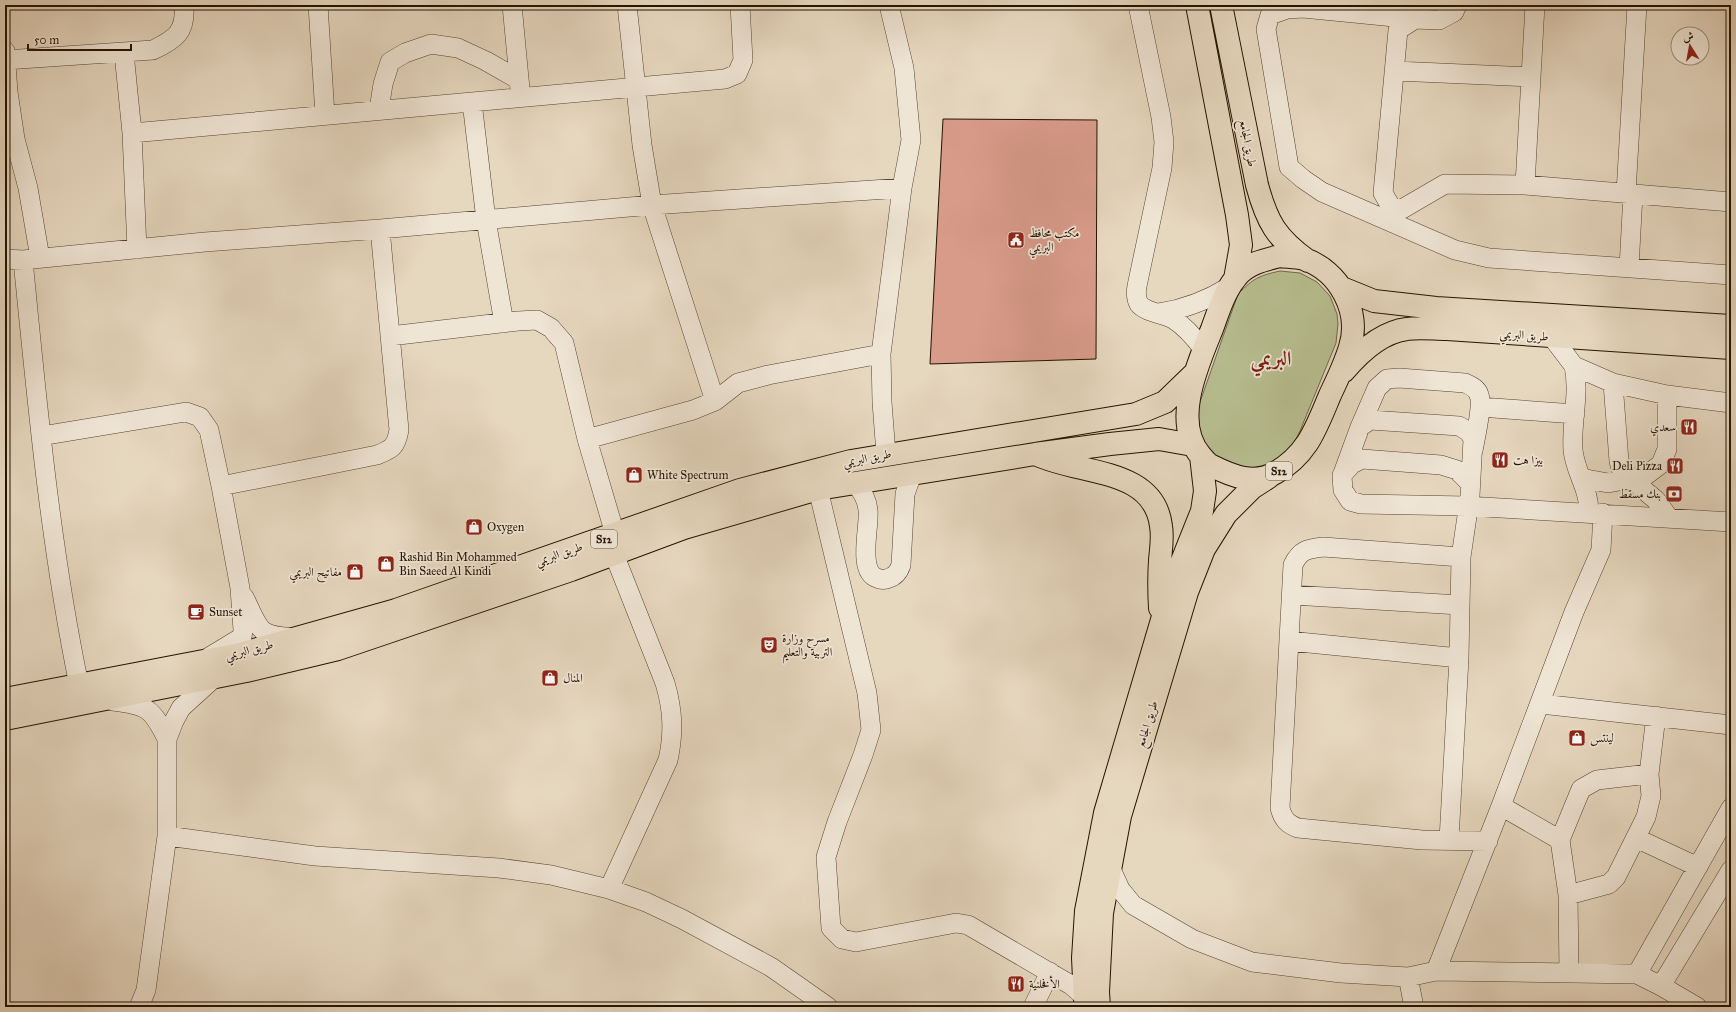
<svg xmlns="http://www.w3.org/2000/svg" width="1736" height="1012" viewBox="0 0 1736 1012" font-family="'IM FELL Great Primer',Amiri,serif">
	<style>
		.green { fill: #b7be90; stroke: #6e6848 }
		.building { fill: #d89b8a; stroke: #241301 }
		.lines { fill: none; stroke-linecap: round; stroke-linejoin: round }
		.minor-casing { stroke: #544430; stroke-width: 20 }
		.major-casing { stroke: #241301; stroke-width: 24 }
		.minor { stroke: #efe5d5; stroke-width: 19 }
		.major { stroke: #e6d7bf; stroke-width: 22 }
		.labels { text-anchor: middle; stroke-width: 3.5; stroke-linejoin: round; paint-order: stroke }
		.shield { fill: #efe5d5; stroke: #615241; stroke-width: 1 }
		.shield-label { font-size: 11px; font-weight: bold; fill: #241301 }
		.street-label { font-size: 12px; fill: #241301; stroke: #efe5d5 }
		.poi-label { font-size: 12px; fill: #241301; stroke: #efe5d5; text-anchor: start }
		.town-label { font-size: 20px; font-weight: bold; fill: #7a1f14; stroke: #efe5d5 }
	</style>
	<rect width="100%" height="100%" fill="#e6d7bf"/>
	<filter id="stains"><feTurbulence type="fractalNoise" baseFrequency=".005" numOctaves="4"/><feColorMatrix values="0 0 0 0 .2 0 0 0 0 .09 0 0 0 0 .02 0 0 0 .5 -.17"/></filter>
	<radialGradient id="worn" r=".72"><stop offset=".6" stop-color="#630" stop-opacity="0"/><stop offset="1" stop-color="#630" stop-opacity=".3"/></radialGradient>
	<path class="green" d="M 1280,271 L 1300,273 L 1317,282 L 1330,296 L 1337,314 L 1338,324 L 1336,343 L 1300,431 L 1291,448 L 1269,465 L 1250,470 L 1214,458 L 1197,438 L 1194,419 L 1238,294 C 1254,278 1258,276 1280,271 Z"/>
	<path class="building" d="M 943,119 L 1097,120 L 1096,359 L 930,364 Z"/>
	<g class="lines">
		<g class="minor-casing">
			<path id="minor" d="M 318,5 L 325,115
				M 512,5 L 520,89
				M 627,5 L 642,145 L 652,205 L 715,401
				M 1138,5 L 1161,117 L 1164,142 L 1162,168 L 1137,286 C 1136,292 1136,299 1139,304 C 1145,312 1164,314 1173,319 C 1186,327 1195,338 1204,350
				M 1457,5 L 1454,12 L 1439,20 L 1415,19 L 1398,30 L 1383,193 L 1391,207 L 1402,209 L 1445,184 L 1525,185 L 1731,202
				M 1415,19 L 1303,8 L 1287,9 L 1270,15 L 1266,29 L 1289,167 L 1303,179 L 1322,192 L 1455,250 L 1489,258 L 1731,275
				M 5,51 L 8,92 L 15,139 L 28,188 L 40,258
				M 124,53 L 132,133 L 137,249
				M 5,60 L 153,50 C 176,39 186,32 184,5
				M 1395,71 L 1531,77
				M 472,102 L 486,220 L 504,323
				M 379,110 L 383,84 L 390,62 L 405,53 L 431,44 L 458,48 L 486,61 L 519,80
				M 132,133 L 725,79 L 737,74 L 743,60 L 740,5
				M 1525,185 L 1535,5
				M 1626,193 L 1637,5
				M 5,259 L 23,260 L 205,242 L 380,229 L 652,205 L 902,188
				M 23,260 C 37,402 50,545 79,685
				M 1629,268 L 1633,194
				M 1159,313 C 1185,309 1206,301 1229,287
				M 390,336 L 518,321 L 537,320 L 551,328 L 564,343 L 587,439 L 615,534
				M 1552,337 L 1574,366 L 1613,383 L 1667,395 L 1731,403
				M 1574,366 C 1580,394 1571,422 1573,450 C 1575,472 1589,488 1589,512
				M 1613,383 L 1619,461 L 1622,472 L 1656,500 L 1669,518
				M 1480,407 L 1575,414
				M 1360,427 L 1370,420 L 1459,426 L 1469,432 L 1473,439 L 1470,496 L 1461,557 L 1459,658 L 1449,840
				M 41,436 L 186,412 L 200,417 L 209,430 L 221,486 L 240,588 L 243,630 L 242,637 L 209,657
				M 587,439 L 693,410 L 715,401 L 738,383 L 768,375 L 881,354
				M 1473,451 C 1475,439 1483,405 1479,395 C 1477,388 1471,386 1465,383 L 1399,378 L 1387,379 L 1377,388 L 1360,427 L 1342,476 L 1343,490 L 1350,501 L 1361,504 L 1467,506 L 1731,522
				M 886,454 L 882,402 L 881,354 L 902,188 L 911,140 L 904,68 L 889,5
				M 1342,475 L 1352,464 L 1362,459 L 1441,465 L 1457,470 L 1470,483
				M 1581,478 L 1608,483 L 1630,479 L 1645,476 L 1661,464 L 1667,449 L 1667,395
				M 855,483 C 862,491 867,499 868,510 C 870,527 857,571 877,578 C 881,580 885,580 889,578 C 896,576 899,571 901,565 L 905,494 L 912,474
				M 221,486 L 377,455 C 392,449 396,447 399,430 L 380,229
				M 818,489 L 867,693 L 871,730 L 863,755 L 837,822 L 826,857 L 831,928 L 842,939 L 856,942 L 956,923 L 968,925 L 1071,985 L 1085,997
				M 1461,557 L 1323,547 C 1307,549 1300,550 1293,565 L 1280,808 C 1283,819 1287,824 1298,828 L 1422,840 L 1488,841
				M 1292,595 L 1460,605
				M 244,597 C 249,606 256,627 265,632 C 273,637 287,637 296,638
				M 1289,641 L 1459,658
				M 113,701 C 147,705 152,708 167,739
				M 1541,704 L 1731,725
				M 1501,806 L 1560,840 L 1568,895 L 1569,973
				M 167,836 L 315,856 L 499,868 L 551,875 L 609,889 L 646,902 L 682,919 L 771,967 L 828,1007
				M 1636,838 L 1698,867
				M 1560,840 L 1581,789 L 1597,780 L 1649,774
				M 1110,867 L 1120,889 L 1133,905 L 1192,939 L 1252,962 L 1341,973 L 1408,977 L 1436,971 L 1637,974 L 1661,986 L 1697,1007
				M 609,889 L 668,760 C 674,733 673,710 665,683 L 614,554
				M 1568,895 L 1609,884 L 1616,877 L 1646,817 L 1651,796 L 1649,774 L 1656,716
				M 1436,971 L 1501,806 L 1574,612 L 1601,550 L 1603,513
				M 1637,974 L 1731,808
				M 1408,977 L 1414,1007
				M 1661,986 L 1731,870
				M 139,1007 L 146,990 L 167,836 L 167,739 L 174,721 L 181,708 L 215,677
				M 1033,1007 L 1050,972"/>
		</g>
		<g class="major-casing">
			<path id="major" d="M 1197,5 L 1237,215 L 1241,245 L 1235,279
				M 1221,5 L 1257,185 C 1267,222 1276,238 1308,261
				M 1280,256 C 1287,257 1297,257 1304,259 C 1340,271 1361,312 1350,347 C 1345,364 1337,380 1330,395 C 1316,428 1308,454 1275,473 C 1254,485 1232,476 1212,466 C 1207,464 1204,459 1201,456 C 1171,422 1198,364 1212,329 C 1219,310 1225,289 1239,274 C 1250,263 1264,260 1280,256 Z
				M 1342,288 L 1374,301 L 1436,308 L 1731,326
				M 1344,371 C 1360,352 1381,332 1407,329 C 1420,327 1434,329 1447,329 L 1731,348
				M 1038,455 C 1079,475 1154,467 1161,526 C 1163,537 1161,549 1160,560 C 1159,576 1159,592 1160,608
				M 5,699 L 240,654 L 396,610 L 740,490 L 851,461 L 1136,414 L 1165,402 L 1195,373
				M 5,719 L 246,671 L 338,649 L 571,570 L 684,528 L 818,489 L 1035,454 L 1110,444 L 1159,439 L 1193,445
				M 1085,999 L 1083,958 L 1086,911 L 1105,813 L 1172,586 L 1202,511 L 1205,491 L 1201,456
				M 1099,1007 L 1098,992 L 1102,913 L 1120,816 L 1187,592 L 1204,549 L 1226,514 L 1252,488 L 1269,477"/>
		</g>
		<use href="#minor" class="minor"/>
		<use href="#major" class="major"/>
	</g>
	<defs>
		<g id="civic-square" transform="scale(0.9)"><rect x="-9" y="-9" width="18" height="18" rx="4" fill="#8f2418" stroke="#efe5d5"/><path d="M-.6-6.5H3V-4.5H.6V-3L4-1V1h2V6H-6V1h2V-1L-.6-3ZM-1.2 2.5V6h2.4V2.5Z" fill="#fff"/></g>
		<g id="restaurant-square" transform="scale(0.9)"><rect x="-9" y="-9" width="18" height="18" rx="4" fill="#8f2418" stroke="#efe5d5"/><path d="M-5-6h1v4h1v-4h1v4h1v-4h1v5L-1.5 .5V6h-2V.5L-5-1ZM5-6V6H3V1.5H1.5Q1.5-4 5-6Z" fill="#fff"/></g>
		<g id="shop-square" transform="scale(0.9)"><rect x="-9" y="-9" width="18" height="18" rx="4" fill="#8f2418" stroke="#efe5d5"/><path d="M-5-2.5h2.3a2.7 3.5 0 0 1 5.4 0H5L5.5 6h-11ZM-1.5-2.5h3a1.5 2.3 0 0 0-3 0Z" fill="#fff"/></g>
		<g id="bank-square" transform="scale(0.9)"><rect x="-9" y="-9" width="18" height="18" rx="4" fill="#8f2418" stroke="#efe5d5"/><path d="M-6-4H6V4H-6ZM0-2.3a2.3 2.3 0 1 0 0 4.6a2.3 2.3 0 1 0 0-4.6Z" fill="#fff"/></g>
		<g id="cafe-square" transform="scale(0.9)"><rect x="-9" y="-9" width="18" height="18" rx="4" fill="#8f2418" stroke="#efe5d5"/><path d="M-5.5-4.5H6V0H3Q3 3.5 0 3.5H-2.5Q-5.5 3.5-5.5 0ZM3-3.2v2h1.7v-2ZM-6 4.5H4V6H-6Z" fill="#fff"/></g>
		<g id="theatre-square" transform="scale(0.9)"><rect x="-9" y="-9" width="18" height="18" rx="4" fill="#8f2418" stroke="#efe5d5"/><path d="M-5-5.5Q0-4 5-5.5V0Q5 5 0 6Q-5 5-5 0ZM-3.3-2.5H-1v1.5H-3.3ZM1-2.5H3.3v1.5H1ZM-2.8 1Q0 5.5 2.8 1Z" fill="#fff"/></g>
	</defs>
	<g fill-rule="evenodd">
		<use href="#civic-square" x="1016" y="240"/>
		<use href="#restaurant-square" x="1689" y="427"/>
		<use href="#restaurant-square" x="1500" y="460"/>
		<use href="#restaurant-square" x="1675" y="466"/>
		<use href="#shop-square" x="634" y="475"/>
		<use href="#bank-square" x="1674" y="494"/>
		<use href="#shop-square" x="474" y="527"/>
		<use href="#shop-square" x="386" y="564"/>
		<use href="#shop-square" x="355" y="572"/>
		<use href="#cafe-square" x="196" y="612"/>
		<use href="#theatre-square" x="769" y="645"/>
		<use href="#shop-square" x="550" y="678"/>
		<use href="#shop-square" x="1577" y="738"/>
		<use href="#restaurant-square" x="1016" y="984"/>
	</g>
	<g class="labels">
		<g class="shield">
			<rect x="1266" y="462" width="26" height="18" rx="3"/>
			<rect x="591" y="530" width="26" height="18" rx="3"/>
		</g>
		<g class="shield-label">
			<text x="1279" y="475">S12</text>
			<text x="604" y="543">S12</text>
		</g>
		<g class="street-label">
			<text transform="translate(1248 143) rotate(79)" y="4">طريق الجامع</text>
			<text transform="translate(1524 335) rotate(4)" y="4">طريق البريمي</text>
			<text transform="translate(867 458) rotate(-11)" y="4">طريق البريمي</text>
			<text transform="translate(559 554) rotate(-19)" y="4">طريق البريمي</text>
			<text transform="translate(249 650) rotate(-14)" y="4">طريق البريمي</text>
			<text transform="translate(1147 724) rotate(-73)" y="4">طريق الجامع</text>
		</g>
		<g class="poi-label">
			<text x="1029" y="237">مكتب محافظ<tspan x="1029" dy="14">البريمي</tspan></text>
			<text x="1676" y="431" text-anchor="end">سعدي</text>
			<text x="1513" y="464">بيزا ه‍ت</text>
			<text x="1662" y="470" text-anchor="end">Deli Pizza</text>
			<text x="647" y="479">White Spectrum</text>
			<text x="1661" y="498" text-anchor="end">بنك مسقط</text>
			<text x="487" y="531">Oxygen</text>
			<text x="399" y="561">Rashid Bin Mohammed<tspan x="399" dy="14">Bin Saeed Al Kindi</tspan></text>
			<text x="342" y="576" text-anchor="end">مفاتيح البريمي</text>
			<text x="209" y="616">Sunset</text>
			<text x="782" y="642">مسرح وزارة<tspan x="782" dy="14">التربية والتعليم</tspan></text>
			<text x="563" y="682">المنال</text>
			<text x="1590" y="742">لينتس</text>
			<text x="1029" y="988">الأفخلنية</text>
		</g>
		<g class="town-label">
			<text x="1271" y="365">البريمي</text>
		</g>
	</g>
	<rect width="1736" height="1012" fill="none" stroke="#e6d7bf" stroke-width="20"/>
	<rect x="6" y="6" width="1724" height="1000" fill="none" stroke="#241301" stroke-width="2"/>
	<rect x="10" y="10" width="1716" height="992" fill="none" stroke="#241301"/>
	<g transform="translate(1690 46) rotate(349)"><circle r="19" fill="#efe5d5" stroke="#9e9180"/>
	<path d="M0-3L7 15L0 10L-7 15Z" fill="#8f2418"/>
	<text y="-6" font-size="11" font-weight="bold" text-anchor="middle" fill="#241301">ش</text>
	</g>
	<path d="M28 44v6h103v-6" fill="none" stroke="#241301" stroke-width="2"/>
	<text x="34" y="44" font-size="12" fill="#241301" stroke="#efe5d5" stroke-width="3" paint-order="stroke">50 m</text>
	<rect width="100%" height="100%" filter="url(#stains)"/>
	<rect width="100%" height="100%" fill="url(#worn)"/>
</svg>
